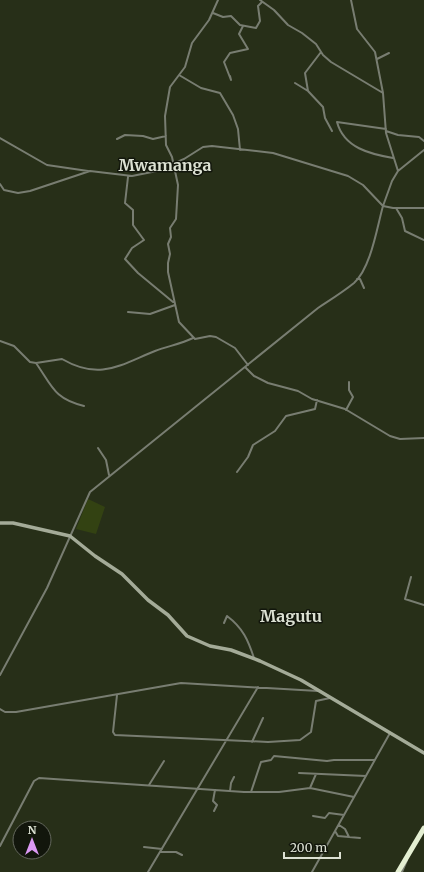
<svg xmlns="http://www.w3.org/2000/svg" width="424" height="872" viewBox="0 0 424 872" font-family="Merriweather,serif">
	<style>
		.green { fill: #334212 }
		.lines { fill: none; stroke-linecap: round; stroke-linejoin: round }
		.street { stroke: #787d71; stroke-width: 2 }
		.secondary { stroke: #a4ab98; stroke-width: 3.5 }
		.highway { stroke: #e4efd2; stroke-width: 5 }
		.labels { text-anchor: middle; stroke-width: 3; stroke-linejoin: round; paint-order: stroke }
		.quarter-label { font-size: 16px; font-weight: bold; fill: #dce1d3; stroke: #12160c }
	</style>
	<rect width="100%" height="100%" fill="#272f18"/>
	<path class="green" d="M 88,499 L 105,507 L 96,534 L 76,529 Z"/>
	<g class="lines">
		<path class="street" d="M 218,0 L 209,20 L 192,43 L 185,67 L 170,87 L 165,116 L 166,145 L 172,157 L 178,185 L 176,219 L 170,228 L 171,237 L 168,244 L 170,254 L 168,263 L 168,272 L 179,322 L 195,339 L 210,336 L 216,337 L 235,348 L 248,365
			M 260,0 L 274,10 L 288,25 L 302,33 L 316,44 L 323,55 L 331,62 L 383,93
			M 351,0 L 357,29 L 375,52 L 383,93 L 386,133 L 398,171
			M 213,13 L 223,17 L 231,16 L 240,25 L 256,28 L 260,21 L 258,6 L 262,2
			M 321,52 L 305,73 L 308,91 L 323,107 L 325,118 L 332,131
			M 377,59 L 389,53
			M 179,75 L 201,88 L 220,93 L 233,115 L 238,129 L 240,150
			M 230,76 L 231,80 L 224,62 L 230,53 L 248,49 L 239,34 L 243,26
			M 295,83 L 308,91
			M 386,129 L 337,122 C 344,148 370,154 393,158
			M 386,131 L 398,135 L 419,137 L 424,141
			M 0,138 L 47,165 L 88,171
			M 117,139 L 125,135 L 143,136 L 153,139 L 166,136
			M 128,177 L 125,203 L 133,210 L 133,225 L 144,240 L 132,248 L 125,259 L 138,273 L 173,302
			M 0,184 L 4,190 L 18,193 L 30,191 L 90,171 L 132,176 L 157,171 L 184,159 L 203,147 L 212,146 L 273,153 L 348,176 L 363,185 L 383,206 L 392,181 L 398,171 L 424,150
			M 396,208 L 402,218 L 405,231 L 424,240
			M 357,279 L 360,279 L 364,288
			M 128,312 L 150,314 L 175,305
			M 0,341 L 14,346 L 30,362 L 36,363 L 62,359 C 100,381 120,365 155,351 C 168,346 181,344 193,338
			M 36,363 C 52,386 54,399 84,406
			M 245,367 L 254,376 L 268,383 L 298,391 L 312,399 L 345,409 L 390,436 L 400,439 L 424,438
			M 346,410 L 353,397 L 349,390 L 349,382
			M 98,448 L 106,460 L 109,475
			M 237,472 L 248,457 L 253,445 L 275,431 L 286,416 L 315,409 L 317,400
			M 411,577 L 405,599 L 424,605
			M 224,623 L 227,616 C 243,628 248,640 254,658
			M 0,675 L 47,588 L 90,492 L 318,308 C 330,300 343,292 354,283 C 371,268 377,227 383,206 L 393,208 L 424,208
			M 117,695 L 113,732 L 115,735 L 268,742 L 300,740 L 311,732 L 316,701 L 330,698
			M 0,709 L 5,712 L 16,712 L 181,683 L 318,691
			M 252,742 L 263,718
			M 299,773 L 366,776
			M 149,785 L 164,761
			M 310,788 L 316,774
			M 230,791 L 231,783 L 234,777
			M 251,792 L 261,762 L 271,760 L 274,756 L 327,761 L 334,760 L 375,760
			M 214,811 L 217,805 L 213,801 L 215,790
			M 313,816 L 325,818 L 329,813 L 344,815
			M 339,825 L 345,829 L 349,837
			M 335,831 L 338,836 L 360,838
			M 0,846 L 34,781 L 39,778 L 244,792 L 279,792 L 310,788 L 354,797
			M 144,847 L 162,849
			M 160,852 L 176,852 L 182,855
			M 148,872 L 258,687
			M 312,872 L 390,733
			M 402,872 L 407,860"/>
		<path class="secondary" d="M 0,523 L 13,523 L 70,536 L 95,556 L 122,574 L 148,600 L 168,615 L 187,636 L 210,646 L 231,650 L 260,661 L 301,680 L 424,753"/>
		<path class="highway" d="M 398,872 L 424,828"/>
	</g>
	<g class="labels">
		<g class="quarter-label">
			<text x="165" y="171">Mwamanga</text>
			<text x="291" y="622">Magutu</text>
		</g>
	</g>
	<g transform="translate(32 840)"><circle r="19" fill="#12160c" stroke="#63675c"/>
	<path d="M0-3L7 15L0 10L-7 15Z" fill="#dc99f4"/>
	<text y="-6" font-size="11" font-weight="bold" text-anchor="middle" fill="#dce1d3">N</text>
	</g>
	<path d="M284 852v6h56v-6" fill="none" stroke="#dce1d3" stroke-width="2"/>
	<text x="290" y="852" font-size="12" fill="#dce1d3" stroke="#12160c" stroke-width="3" paint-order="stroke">200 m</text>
</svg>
